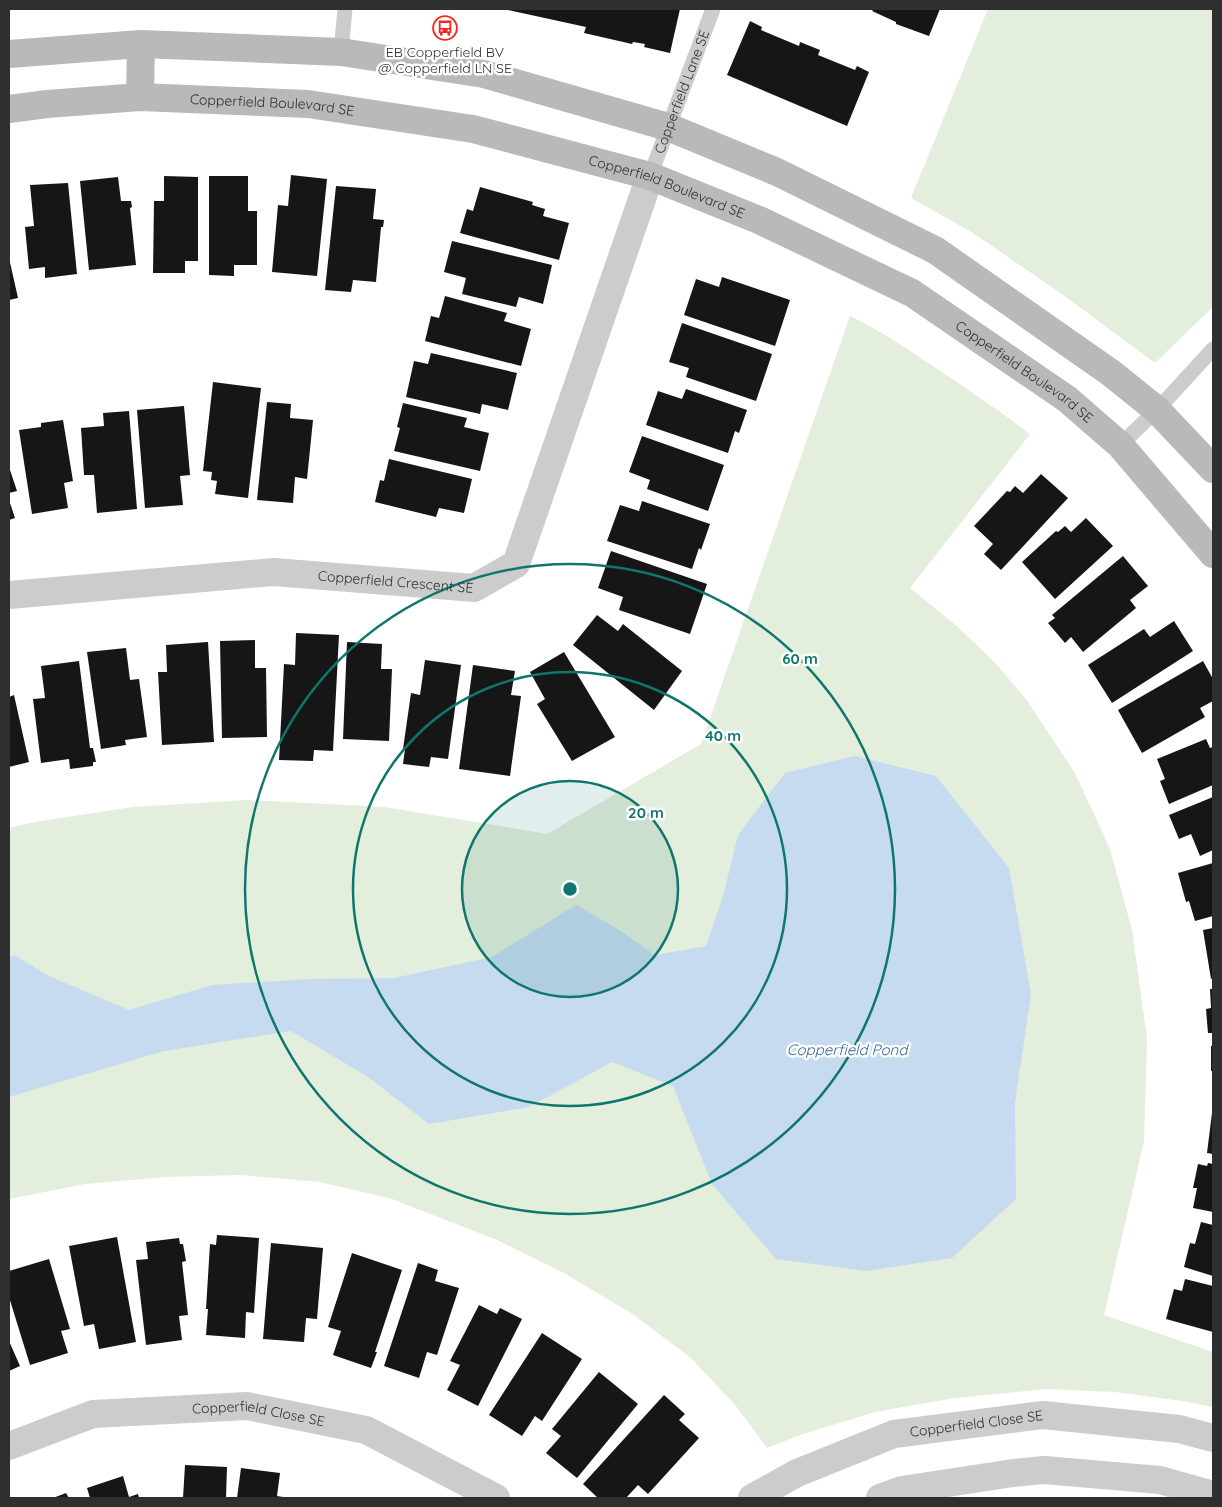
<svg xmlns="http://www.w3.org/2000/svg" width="1222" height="1507" viewBox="0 0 1222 1507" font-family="Quicksand,sans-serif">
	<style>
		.green { fill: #e4eedc }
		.water { fill: #c6dbef }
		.building { fill: #161616 }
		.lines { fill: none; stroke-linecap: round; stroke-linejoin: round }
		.lane { stroke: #ccc; stroke-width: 15 }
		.street { stroke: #ccc; stroke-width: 28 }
		.secondary { stroke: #b9b9b9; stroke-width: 28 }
		.ring { fill: none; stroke: #0f766e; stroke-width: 2.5 }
		.labels { text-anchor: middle; stroke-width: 5; stroke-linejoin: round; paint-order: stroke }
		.poi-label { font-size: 14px; fill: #2f2f2f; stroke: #fff }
		.street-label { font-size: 14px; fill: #2f2f2f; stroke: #fff }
		.water-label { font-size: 15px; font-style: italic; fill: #356999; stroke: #fff }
		.centre { fill: #0f766e; stroke: #fff; stroke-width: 2.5 }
		.ring-label { font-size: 15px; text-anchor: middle; font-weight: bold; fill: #0f766e; stroke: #fff; stroke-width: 5; stroke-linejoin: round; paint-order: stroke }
	</style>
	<rect width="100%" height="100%" fill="#fff"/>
	<path class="green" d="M 988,9 L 1213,9 L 1213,307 L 1155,363 L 1066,297 L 973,233 L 911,198 Z
		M 850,316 C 884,332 914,354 945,374 C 974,394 1003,413 1030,434 L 910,588 L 958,627 L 998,666 L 1028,702 L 1075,773 L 1110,849 L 1132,930 L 1147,1038 L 1144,1141 L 1104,1315 L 1213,1352 L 1213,1407 L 1182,1401 L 1115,1392 L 1046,1389 L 955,1398 L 875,1412 L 800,1435 L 767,1448 L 736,1406 L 691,1358 L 631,1313 L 564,1273 L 497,1240 L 392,1199 L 320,1182 L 241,1175 L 165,1177 L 85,1184 L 9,1199 L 9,828 L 34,822 L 133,807 L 247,800 L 384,807 L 547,834 L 701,744 Z"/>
	<path class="water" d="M 855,756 L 936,776 L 1009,868 L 1031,994 L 1015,1103 L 1016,1199 L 952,1258 L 866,1271 L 776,1259 L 712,1184 L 673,1086 L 612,1062 L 529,1107 L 429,1124 L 368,1077 L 291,1031 L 164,1051 L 9,1097 L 9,958 L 14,955 L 49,976 L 129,1010 L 212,985 L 311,979 L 394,978 L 492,957 L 576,905 L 616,928 L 655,955 L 706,946 L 723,896 L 738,835 L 785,773 Z"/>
	<path class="building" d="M 503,9 L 680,9 L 670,53 L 644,47 L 645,44 L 633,42 L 632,44 L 584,33 L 586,27 Z
		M 874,9 L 940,9 L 929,36 L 896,24 L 896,22 L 872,11 Z
		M 750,21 L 762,27 L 761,30 L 799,46 L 800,42 L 820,50 L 818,55 L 855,70 L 857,66 L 869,72 L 847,126 L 727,75 Z
		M 291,175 L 327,179 L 317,276 L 272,272 L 278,205 L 288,206 Z
		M 164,176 L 198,177 L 198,261 L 185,261 L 185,273 L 153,273 L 154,201 L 164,201 Z
		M 209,176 L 248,176 L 248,211 L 257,211 L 257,265 L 234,265 L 234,276 L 209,275 Z
		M 118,177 L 121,201 L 131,201 L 132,207 L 130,208 L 136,265 L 89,270 L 80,181 Z
		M 68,183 L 77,274 L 45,278 L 45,267 L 29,269 L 25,227 L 34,226 L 30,185 Z
		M 336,186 L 376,189 L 373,219 L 384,220 L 383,227 L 381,227 L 376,282 L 353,280 L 351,292 L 325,290 Z
		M 480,187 L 533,202 L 532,205 L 545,209 L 543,216 L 569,223 L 559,260 L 460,233 L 467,209 L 473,211 Z
		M 452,241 L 552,265 L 543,304 L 519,297 L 516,307 L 462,294 L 466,278 L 444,272 Z
		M 9,258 L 18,298 L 9,300 Z
		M 722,277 L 790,300 L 775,346 L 684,315 L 696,279 L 719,287 Z
		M 445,296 L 507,313 L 504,321 L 531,329 L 521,366 L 425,341 L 431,316 L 439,318 Z
		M 682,323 L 772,354 L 756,401 L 686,377 L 689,368 L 669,362 Z
		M 431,353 L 517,373 L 508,410 L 482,404 L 480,414 L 406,397 L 414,361 L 428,364 Z
		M 213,382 L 261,388 L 248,498 L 215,494 L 217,481 L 211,480 L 212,472 L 203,471 Z
		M 686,389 L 747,410 L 739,433 L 735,431 L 728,453 L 646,425 L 658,391 L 682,399 Z
		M 267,402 L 291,404 L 290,418 L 313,420 L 307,479 L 295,477 L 293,503 L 257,500 Z
		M 403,403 L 467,418 L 464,427 L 489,433 L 480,471 L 394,451 L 400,428 L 397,427 Z
		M 184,406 L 190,475 L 180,476 L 183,505 L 145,508 L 137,410 Z
		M 129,411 L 137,509 L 97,513 L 94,475 L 84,475 L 81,428 L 104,426 L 103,413 Z
		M 63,420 L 73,481 L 64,483 L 68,508 L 32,514 L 19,430 L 41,427 L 41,423 Z
		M 642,436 L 724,465 L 708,511 L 647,489 L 650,480 L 629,472 Z
		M 389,459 L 472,479 L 464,513 L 439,508 L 436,517 L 375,502 L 380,480 L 384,481 Z
		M 9,467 L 17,491 L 9,493 Z
		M 1041,474 L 1068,498 L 1001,570 L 984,554 L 993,544 L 974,526 L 1007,491 L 1010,492 L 1015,486 L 1023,493 Z
		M 9,500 L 15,518 L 9,520 Z
		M 642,501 L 710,524 L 701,550 L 699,548 L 692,569 L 607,541 L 620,505 L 639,511 Z
		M 1086,518 L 1113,546 L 1055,599 L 1022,562 L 1056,531 L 1058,532 L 1065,526 L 1071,532 Z
		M 611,551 L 707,584 L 690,634 L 619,610 L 623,597 L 598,588 Z
		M 1123,556 L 1148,586 L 1130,600 L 1136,608 L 1083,652 L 1071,637 L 1065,643 L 1048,623 L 1055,618 L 1052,615 Z
		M 597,615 L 618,631 L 623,624 L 682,671 L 654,710 L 573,645 Z
		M 1174,621 L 1193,651 L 1112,703 L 1088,665 L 1144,629 L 1150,637 Z
		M 296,633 L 339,635 L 333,751 L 314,750 L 313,761 L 279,760 L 284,664 L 295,665 Z
		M 255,640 L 255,668 L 266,668 L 267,737 L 222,738 L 220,641 Z
		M 208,642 L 214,742 L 162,745 L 158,672 L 167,672 L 166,645 Z
		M 347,642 L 382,644 L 381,669 L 392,669 L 389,741 L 343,739 Z
		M 126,648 L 130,680 L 139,679 L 147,737 L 125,740 L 126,745 L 101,749 L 87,652 Z
		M 564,652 L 615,737 L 572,761 L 537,704 L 545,699 L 530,672 Z
		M 425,660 L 461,665 L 448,759 L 431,757 L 429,767 L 403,764 L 405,749 L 403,749 L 411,693 L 420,695 Z
		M 79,661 L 90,748 L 93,748 L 96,762 L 93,762 L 93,766 L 70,769 L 69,759 L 41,763 L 33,699 L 45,698 L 41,666 Z
		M 1203,661 L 1213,679 L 1213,701 L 1200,708 L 1205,717 L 1142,753 L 1118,710 Z
		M 473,665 L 515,671 L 511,695 L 521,696 L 510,776 L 459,769 Z
		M 14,695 L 29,762 L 9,767 L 9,697 Z
		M 1206,739 L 1210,748 L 1213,747 L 1213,785 L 1169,804 L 1160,781 L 1165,779 L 1157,759 Z
		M 1213,797 L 1213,850 L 1200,856 L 1191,834 L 1179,839 L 1169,815 Z
		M 1213,863 L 1213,916 L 1195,921 L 1189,901 L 1186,902 L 1178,873 Z
		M 1213,928 L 1213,978 L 1211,979 L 1203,930 Z
		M 1210,989 L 1213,989 L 1213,1033 L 1208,1033 L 1206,1009 L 1211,1008 Z
		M 1211,1046 L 1213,1046 L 1213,1071 L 1211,1071 Z
		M 1212,1113 L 1213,1113 L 1213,1154 L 1207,1153 Z
		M 1208,1163 L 1213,1164 L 1213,1212 L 1193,1208 L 1197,1188 L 1193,1188 L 1198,1164 L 1207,1166 Z
		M 1201,1222 L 1213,1225 L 1213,1276 L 1184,1267 L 1190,1243 L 1195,1244 Z
		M 217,1235 L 259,1238 L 254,1313 L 246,1312 L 245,1338 L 206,1335 L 208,1309 L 206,1309 L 210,1244 L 216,1245 Z
		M 117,1237 L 136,1342 L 99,1349 L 94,1324 L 84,1326 L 69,1246 Z
		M 179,1238 L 180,1244 L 183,1244 L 186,1261 L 182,1262 L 188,1315 L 179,1316 L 182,1340 L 146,1345 L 136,1260 L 148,1259 L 146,1242 Z
		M 271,1243 L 323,1248 L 317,1319 L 306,1318 L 304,1342 L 263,1339 Z
		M 352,1253 L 402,1270 L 375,1352 L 377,1352 L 371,1368 L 333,1355 L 341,1331 L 328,1327 Z
		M 49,1259 L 70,1329 L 61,1331 L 68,1353 L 30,1365 L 9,1297 L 9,1271 Z
		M 418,1263 L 438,1270 L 435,1281 L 459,1288 L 437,1355 L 427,1352 L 419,1378 L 384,1366 Z
		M 1185,1279 L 1213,1286 L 1213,1332 L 1166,1319 L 1174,1289 L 1182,1291 Z
		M 479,1305 L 497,1314 L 500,1308 L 522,1319 L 478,1406 L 447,1390 L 460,1365 L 450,1361 Z
		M 542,1333 L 582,1359 L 542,1421 L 535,1416 L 522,1436 L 489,1415 Z
		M 9,1341 L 20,1366 L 9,1371 Z
		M 599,1372 L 638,1404 L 577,1478 L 546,1453 L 561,1436 L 552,1429 Z
		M 664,1395 L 685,1414 L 679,1420 L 699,1438 L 648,1494 L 638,1485 L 626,1498 L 598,1498 L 583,1484 Z
		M 185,1465 L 227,1467 L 226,1498 L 183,1498 Z
		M 241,1468 L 280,1473 L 277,1496 L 283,1497 L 283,1498 L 237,1498 Z
		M 123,1476 L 129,1497 L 138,1494 L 139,1498 L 90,1498 L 87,1488 Z
		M 66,1493 L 69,1498 L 53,1498 Z"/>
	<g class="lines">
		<g class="lane">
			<path d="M 341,52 L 345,9"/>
			<path id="s1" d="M 650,176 L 713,9"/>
			<path d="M 1120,445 L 1157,410 L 1213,349"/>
		</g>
		<g class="street">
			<path id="s2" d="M 9,595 L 274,572 L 474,588 L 516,564 L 650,176"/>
			<path id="s3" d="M 9,1446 L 93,1414 L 247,1406 L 366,1430 L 496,1498"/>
			<path id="s4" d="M 752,1498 L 797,1473 L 894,1434 L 1043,1415 L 1179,1429 L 1213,1438"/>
			<path d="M 880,1498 L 902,1490 L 1013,1473 L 1044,1470 L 1160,1480 L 1213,1495"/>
		</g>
		<g class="secondary">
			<path d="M 9,54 L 141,44 L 341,52 L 484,74 L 668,127 L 777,172 L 935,250 L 1111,373 L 1157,410 L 1213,469"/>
			<path d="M 140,97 L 141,44"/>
			<path id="s5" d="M 9,109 L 47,104 L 140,97 L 308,104 L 473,129 L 650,176 L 759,220 L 912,293 L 1067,399 L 1120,445 L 1213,554"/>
		</g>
	</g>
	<circle cx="570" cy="889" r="108" fill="#0f766e" fill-opacity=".12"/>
	<g class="ring">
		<circle cx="570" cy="889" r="108"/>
		<circle cx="570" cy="889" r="217"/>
		<circle cx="570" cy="889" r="325"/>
	</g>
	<defs>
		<g id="bus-ring" transform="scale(1.25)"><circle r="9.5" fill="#fff" stroke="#f62621" stroke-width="1.5"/><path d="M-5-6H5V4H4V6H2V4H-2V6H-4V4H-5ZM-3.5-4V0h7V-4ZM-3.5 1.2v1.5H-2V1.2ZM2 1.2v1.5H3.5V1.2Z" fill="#f62621"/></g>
	</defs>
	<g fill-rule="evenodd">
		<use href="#bus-ring" x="445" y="28"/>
	</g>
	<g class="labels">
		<g class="poi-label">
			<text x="445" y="57">EB Copperfield BV<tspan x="445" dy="16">@ Copperfield LN SE</tspan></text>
		</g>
		<g class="street-label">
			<text dy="5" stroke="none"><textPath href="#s1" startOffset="90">Copperfield Lane SE</textPath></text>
			<text dy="5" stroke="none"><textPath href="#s5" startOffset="264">Copperfield Boulevard SE</textPath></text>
			<text dy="5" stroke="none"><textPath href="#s5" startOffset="669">Copperfield Boulevard SE</textPath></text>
			<text dy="5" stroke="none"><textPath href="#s5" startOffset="1074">Copperfield Boulevard SE</textPath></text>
			<text dy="5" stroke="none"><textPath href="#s2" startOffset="388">Copperfield Crescent SE</textPath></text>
			<text dy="5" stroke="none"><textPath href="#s3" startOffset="256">Copperfield Close SE</textPath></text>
			<text dy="5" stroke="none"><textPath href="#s4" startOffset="239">Copperfield Close SE</textPath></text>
		</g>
		<g class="water-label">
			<text x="847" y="1055">Copperfield Pond</text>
		</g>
	</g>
	<circle cx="570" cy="889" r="8" class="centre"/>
	<g class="ring-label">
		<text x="800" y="664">60 m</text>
		<text x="723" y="741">40 m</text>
		<text x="646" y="818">20 m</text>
	</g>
	<rect width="1222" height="1507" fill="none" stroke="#2f2f2f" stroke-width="20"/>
</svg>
